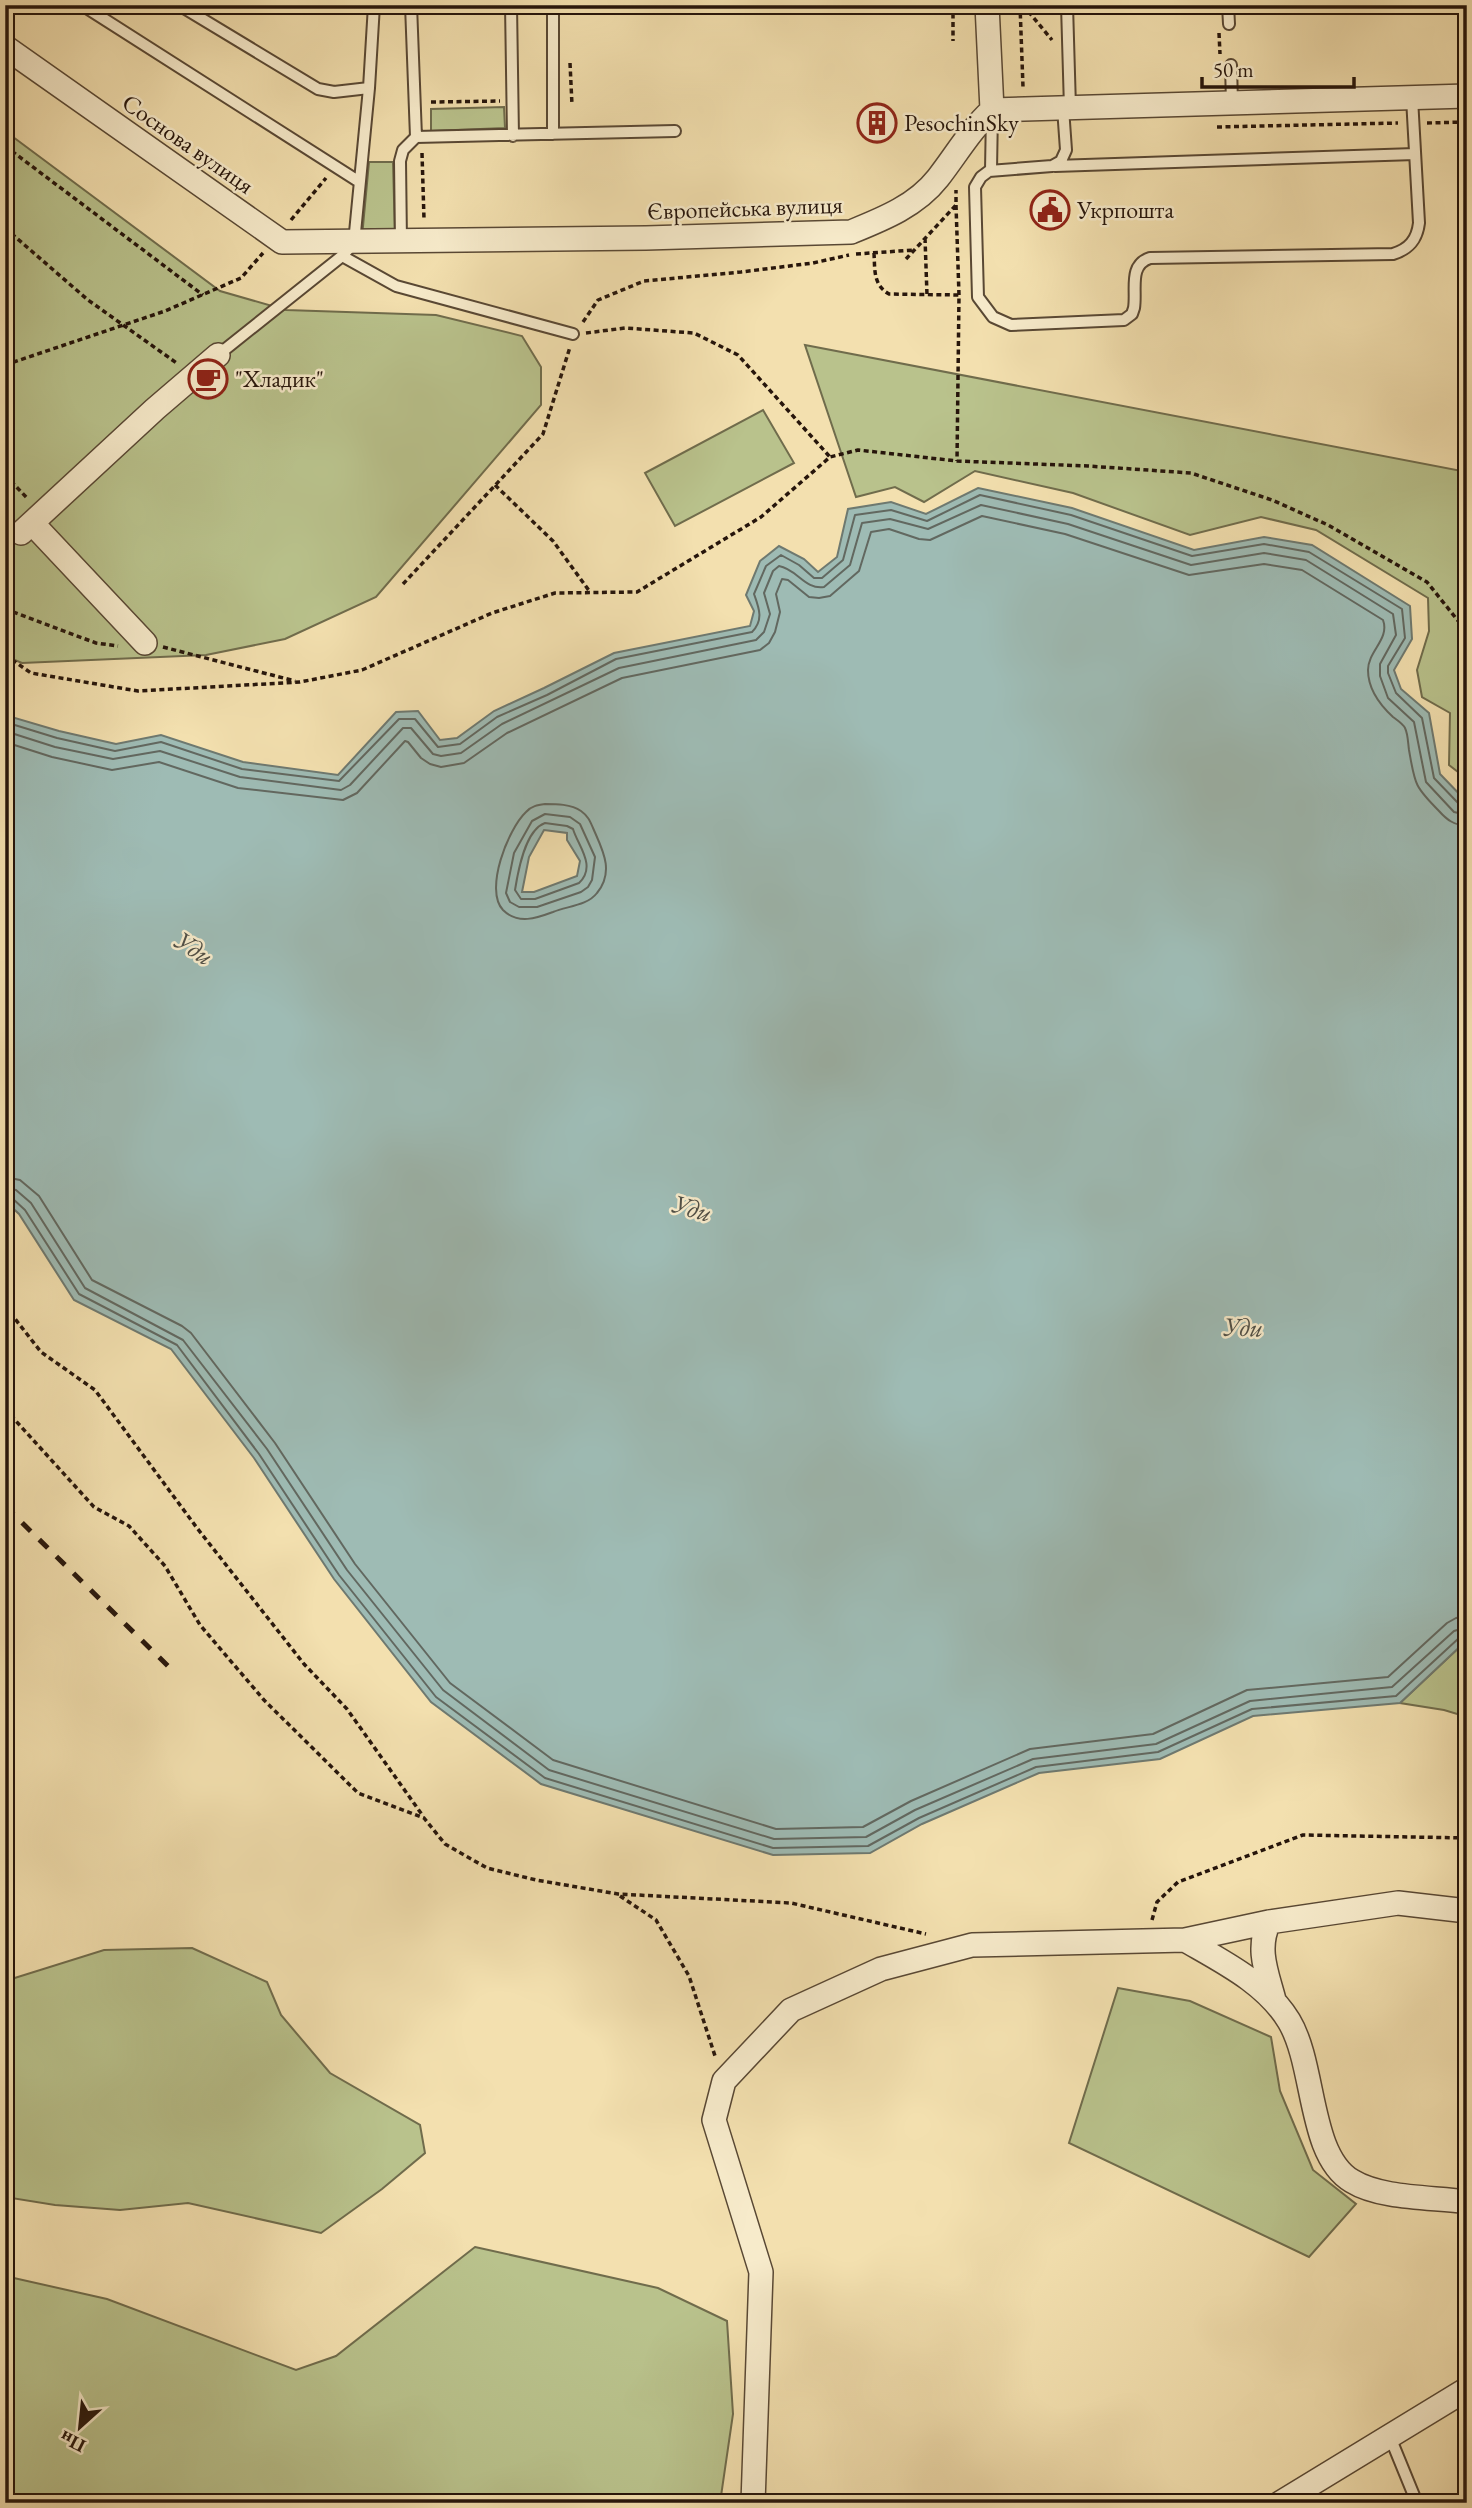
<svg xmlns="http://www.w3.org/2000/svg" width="1472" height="2508" viewBox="0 0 1472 2508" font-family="'EB Garamond',serif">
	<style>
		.green { fill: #b9c28c; stroke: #706c4c; stroke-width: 2 }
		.water { fill: #9ebbb4; stroke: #6e7970; stroke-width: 2; fill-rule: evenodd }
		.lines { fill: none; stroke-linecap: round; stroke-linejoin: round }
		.shore { stroke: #626860; stroke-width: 2 }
		.lane-casing { stroke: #594834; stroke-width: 14 }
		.street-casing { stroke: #594834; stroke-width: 26 }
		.path { stroke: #26150b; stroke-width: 3.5; stroke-dasharray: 5 3.5; stroke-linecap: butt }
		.lane { stroke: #f7ebcb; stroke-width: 10 }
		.street { stroke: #f7ebcb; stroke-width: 23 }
		.rail { stroke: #26150b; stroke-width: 5; stroke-dasharray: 12 12; stroke-linecap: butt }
		.labels { text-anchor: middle; stroke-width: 5; stroke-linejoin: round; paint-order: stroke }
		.poi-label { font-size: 24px; fill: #26150b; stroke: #f7ebcb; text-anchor: start }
		.street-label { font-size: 24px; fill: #26150b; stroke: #f7ebcb }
		.water-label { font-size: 26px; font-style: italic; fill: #504f46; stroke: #f7ebcb }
	</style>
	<rect width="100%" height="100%" fill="#f3e0af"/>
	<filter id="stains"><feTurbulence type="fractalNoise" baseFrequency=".00286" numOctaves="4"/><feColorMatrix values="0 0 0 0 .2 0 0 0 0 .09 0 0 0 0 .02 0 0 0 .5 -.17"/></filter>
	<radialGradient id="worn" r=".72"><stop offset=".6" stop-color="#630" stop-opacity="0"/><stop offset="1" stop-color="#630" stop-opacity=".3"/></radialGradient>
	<path class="green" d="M 504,107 L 505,128 L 431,131 L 431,109 Z
		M 5,131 L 220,291 L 286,310 L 436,315 L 522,336 L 541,367 L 541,405 L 376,597 L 285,639 L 206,655 L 22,663 L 5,656 Z
		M 369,162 L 393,162 L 395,236 L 362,237 Z
		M 805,345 L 1467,472 L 1467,779 L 1449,765 L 1450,713 L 1422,697 L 1417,670 L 1429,631 L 1428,598 L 1316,530 L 1261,517 L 1190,535 L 1073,493 L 975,471 L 924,502 L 895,487 L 856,497 Z
		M 763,410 L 794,463 L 675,526 L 645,473 Z
		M 1467,1640 L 1467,1717 L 1444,1710 L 1400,1703 Z
		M 192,1948 L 267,1982 L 281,2015 L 330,2073 L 420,2125 L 425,2153 L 382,2189 L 321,2233 L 188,2203 L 120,2210 L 55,2205 L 5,2197 L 5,1981 L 104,1950 Z
		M 1118,1988 L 1190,2001 L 1271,2037 L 1280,2091 L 1313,2170 L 1356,2204 L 1309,2257 L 1069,2143 Z
		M 475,2247 L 658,2288 L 727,2321 L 733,2414 L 720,2503 L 5,2503 L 5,2276 L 107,2299 L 296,2370 L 336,2356 Z"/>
	<path class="water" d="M 978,488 L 1072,508 L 1194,550 L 1264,537 L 1312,545 L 1410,606 L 1412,639 L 1394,670 L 1401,689 L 1429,713 L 1440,774 L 1467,802 L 1467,1640 L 1400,1703 L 1253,1716 L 1160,1759 L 1039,1773 L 922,1824 L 870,1853 L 773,1855 L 541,1784 L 431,1702 L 334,1579 L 254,1458 L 171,1349 L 74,1300 L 19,1214 L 5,1201 L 5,715 L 59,731 L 116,744 L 161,735 L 243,762 L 338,775 L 396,712 L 418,711 L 440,740 L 457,738 L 494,711 L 544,688 L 614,653 L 750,626 L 754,611 L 746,595 L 760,561 L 779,546 L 804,559 L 818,572 L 837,557 L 848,509 L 891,502 L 926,514 ZM 544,830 L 567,833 L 567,840 L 580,861 L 577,876 L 534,892 L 522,892 L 529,857 Z"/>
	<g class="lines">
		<path class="shore" d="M 5,722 L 57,738 L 115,751 L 161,742 L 242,769 L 339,781 L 399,719 L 415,719 L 438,747 L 460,744 L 497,717 L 547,695 L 616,659 L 752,632 C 764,620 759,608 754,594 L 766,566 L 781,555 L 799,565 L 814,578 L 822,578 L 843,560 L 855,515 L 891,510 L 927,521 L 980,495 L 1071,515 L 1192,556 L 1264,544 L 1309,552 L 1402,609 L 1405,638 L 1388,666 L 1388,673 L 1396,693 L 1422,718 L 1434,778 L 1459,804 L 1467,806
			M 5,731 L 55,747 L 113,759 L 160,751 L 240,777 L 341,790 L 350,785 L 403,728 L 411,728 L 433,754 L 441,756 L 461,753 L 502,724 L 619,668 L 756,640 L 764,632 L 770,614 L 764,593 L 773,571 L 779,566 C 797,569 805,590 824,587 L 850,565 L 862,523 L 890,519 L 928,529 L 981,505 L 1068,524 L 1191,565 L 1264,553 L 1306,560 L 1393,614 L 1396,635 L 1380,664 L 1380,676 L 1388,698 L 1414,722 L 1426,782 L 1454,812 L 1467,815
			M 5,742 L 52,757 L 112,770 L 159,762 L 238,788 L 343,800 L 357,793 L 405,741 L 408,742 L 421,758 L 430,764 L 441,767 L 464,763 L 507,733 L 622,678 L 760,650 L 769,643 L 775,632 L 780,612 L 776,594 L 782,579 L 788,580 L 809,597 L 819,598 L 830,596 L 859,571 L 871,532 L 889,529 L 919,539 L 930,540 L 982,516 L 1065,534 L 1189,575 L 1264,564 L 1302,570 L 1383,620 C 1390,639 1368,651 1368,670 C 1368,689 1380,705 1393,717 C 1397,720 1403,724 1405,728 C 1408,734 1408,743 1409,750 C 1415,784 1414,786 1439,811 C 1447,820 1454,825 1467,826
			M 545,804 C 556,804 571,804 581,811 C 588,816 590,821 593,828 C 602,849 615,871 597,893 C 587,906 567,906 553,912 C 537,918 518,925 503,910 C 484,890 508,829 526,812 C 531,806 538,805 545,804 Z
			M 545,814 L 570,817 L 580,824 L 595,857 L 592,880 L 588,887 L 581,892 L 537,907 L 519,907 L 510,902 L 506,893 L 514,853 L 532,821 Z
			M 545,823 L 567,826 L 573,829 C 578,846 597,866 579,883 L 535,899 L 521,899 L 515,890 C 518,871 525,830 545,823 Z
			M 5,1177 L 20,1180 L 39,1196 L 92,1280 L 182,1326 L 191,1333 L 275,1443 L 355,1564 L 450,1683 L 553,1760 L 776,1829 L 863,1827 L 911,1801 L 1030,1749 L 1153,1734 L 1247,1690 L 1388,1677 L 1447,1623 L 1456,1618 L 1467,1616
			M 5,1188 L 16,1190 L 31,1203 L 85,1288 L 183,1340 L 267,1449 L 347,1570 L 443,1690 L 549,1770 L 774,1839 L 866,1837 L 915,1810 L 1033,1759 L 1156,1744 L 1250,1701 L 1392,1687 L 1454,1631 L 1467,1627
			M 5,1197 L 12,1198 L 25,1210 L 79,1294 L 177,1345 L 259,1454 L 339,1575 L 436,1697 L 545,1778 L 773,1848 L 868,1846 L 919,1818 L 1036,1767 L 1158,1752 L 1252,1709 L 1396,1696 L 1459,1638 L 1467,1636"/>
		<g class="lane-casing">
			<path id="lane" d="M 82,5 L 358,181
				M 179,5 L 318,89 L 334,92 L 369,88
				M 411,5 L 416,137
				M 511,5 L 513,136
				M 553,5 L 553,134
				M 1067,5 L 1070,108
				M 1228,5 L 1229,24
				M 1231,65 L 1232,103
				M 1063,108 L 1066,150 L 1061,161 L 1052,166 L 989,171 L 981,177 L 975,187 L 978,297 L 993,317 L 1011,325 L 1124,320 L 1132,314 L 1134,308 C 1137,290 1128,265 1150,258 L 1393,254 C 1409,249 1417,240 1419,223 L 1412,98
				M 1055,166 L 1415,154
				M 991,170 L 992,112
				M 401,242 L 400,161 L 403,150 L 416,137 L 675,131
				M 342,256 L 396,286 L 573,334
				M 218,355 L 342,256 L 354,243 L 369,88 L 374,5
				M 1390,2437 L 1417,2503"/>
		</g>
		<g class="street-casing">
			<path id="street" d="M 987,5 L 992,110
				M 5,47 L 282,242 L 646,238 L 851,232 C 883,219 916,206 938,178 C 956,155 970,130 992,110 L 1467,96
				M 32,523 L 145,643
				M 21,533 L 155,409 L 218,355
				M 1269,1922 C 1256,1949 1267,1973 1274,2000
				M 1185,1940 C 1223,1962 1266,1983 1289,2021 C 1316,2066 1308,2155 1352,2181 C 1381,2199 1433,2197 1467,2202
				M 753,2503 L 761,2272 L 714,2120 L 724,2081 L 791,2010 L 881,1969 L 972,1945 L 1185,1940 L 1269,1922 L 1398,1903 L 1467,1911
				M 1280,2503 L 1467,2389"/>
		</g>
		<path class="path" d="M 953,5 L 953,41
			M 1020,5 L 1023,87
			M 1023,5 L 1052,40
			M 1219,33 L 1220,54
			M 570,63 L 572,105
			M 431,102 L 500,101
			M 1427,123 L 1467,122
			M 1217,127 L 1398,123
			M 5,146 L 203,295
			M 422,153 L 424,219
			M 956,205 L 959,295 L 957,461
			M 291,220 L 326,178
			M 5,228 L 88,300 L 178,364
			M 925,238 L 927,295
			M 874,253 C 875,270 873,285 889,294 L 959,295
			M 856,254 L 914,250
			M 906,259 L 956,205 L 956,190
			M 583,322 L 598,300 L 644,281 L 741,272 L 813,263 L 849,255
			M 586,333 L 625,328 L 694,333 L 738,355 L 830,457
			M 5,365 L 165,311 L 241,278 L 263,253
			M 5,475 L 28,499
			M 495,485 L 553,541 L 590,592
			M 403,584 L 543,434 L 570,347
			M 5,609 L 96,643 L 118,646
			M 163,647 L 295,681
			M 5,655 L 31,673 L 138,691 L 300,682 L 362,670 L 492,613 L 555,593 L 637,592 L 761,517 L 830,457 L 858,450 L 957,461 L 1088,466 L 1191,473 L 1272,500 L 1328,525 L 1427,582 L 1467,632
			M 5,1306 L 41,1352 L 95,1390 L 197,1528 L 304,1664 L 347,1709 L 423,1816
			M 5,1409 L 94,1507 L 129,1526 L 165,1566 L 200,1625 L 264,1700 L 358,1793 L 424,1818 L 445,1844 L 487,1868 L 536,1880 L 618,1894 L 791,1903 L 926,1934
			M 620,1896 L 656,1920 L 689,1976 L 716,2059
			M 1152,1920 L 1157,1902 L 1178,1882 L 1303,1835 L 1467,1838"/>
		<use href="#lane" class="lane"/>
		<use href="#street" class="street"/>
		<path class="rail" d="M 5,1506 L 169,1667"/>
	</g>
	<defs>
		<g id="building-ring" transform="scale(2.0125)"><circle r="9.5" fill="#f7ebcb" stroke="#8f2418" stroke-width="1.5"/><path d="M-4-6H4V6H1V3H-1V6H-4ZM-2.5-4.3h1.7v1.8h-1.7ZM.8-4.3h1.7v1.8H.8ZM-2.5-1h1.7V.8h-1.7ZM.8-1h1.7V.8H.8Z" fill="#8f2418"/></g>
		<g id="civic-ring" transform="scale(2.0125)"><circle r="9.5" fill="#f7ebcb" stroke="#8f2418" stroke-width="1.5"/><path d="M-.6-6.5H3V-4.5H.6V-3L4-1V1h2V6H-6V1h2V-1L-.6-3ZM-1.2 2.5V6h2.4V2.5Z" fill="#8f2418"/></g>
		<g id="cafe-ring" transform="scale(2.0125)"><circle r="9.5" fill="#f7ebcb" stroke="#8f2418" stroke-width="1.5"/><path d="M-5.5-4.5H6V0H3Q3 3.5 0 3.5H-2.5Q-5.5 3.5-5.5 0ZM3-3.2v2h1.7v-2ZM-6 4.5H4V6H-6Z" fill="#8f2418"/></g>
	</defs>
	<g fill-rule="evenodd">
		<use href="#building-ring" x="877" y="123"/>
		<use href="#civic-ring" x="1050" y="210"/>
		<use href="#cafe-ring" x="208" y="379"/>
	</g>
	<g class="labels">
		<g class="poi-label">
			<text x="904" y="131">PesochinSky</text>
			<text x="1077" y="218">Укрпошта</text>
			<text x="235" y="387">"Хладик"</text>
		</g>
		<g class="street-label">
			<text transform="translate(188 144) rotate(35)" y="8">Соснова вулиця</text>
			<text transform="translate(745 208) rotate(-2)" y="8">Європейська вулиця</text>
		</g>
		<g class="water-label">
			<text transform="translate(194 948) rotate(33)" y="9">Уди</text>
			<text transform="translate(692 1208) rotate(16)" y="9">Уди</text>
			<text transform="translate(1243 1327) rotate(2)" y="9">Уди</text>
		</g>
	</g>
	<rect width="1472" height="2508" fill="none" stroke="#f3e0af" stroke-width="28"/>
	<rect x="7" y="7" width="1458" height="2494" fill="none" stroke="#26150b" stroke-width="3.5"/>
	<rect x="14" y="14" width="1444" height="2480" fill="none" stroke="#26150b" stroke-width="2"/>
	<g transform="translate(80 2427) rotate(207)" stroke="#f7ebcb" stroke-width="5" paint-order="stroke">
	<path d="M0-5L12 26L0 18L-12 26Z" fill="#26150b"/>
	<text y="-10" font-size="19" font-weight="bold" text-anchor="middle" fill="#26150b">Пн</text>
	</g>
	<path d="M1202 77v10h152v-10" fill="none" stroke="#26150b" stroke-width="3.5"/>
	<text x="1213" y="77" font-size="21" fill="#26150b" stroke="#f7ebcb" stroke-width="5" paint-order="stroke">50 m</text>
	<rect width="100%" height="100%" filter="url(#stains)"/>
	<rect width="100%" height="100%" fill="url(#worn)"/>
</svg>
